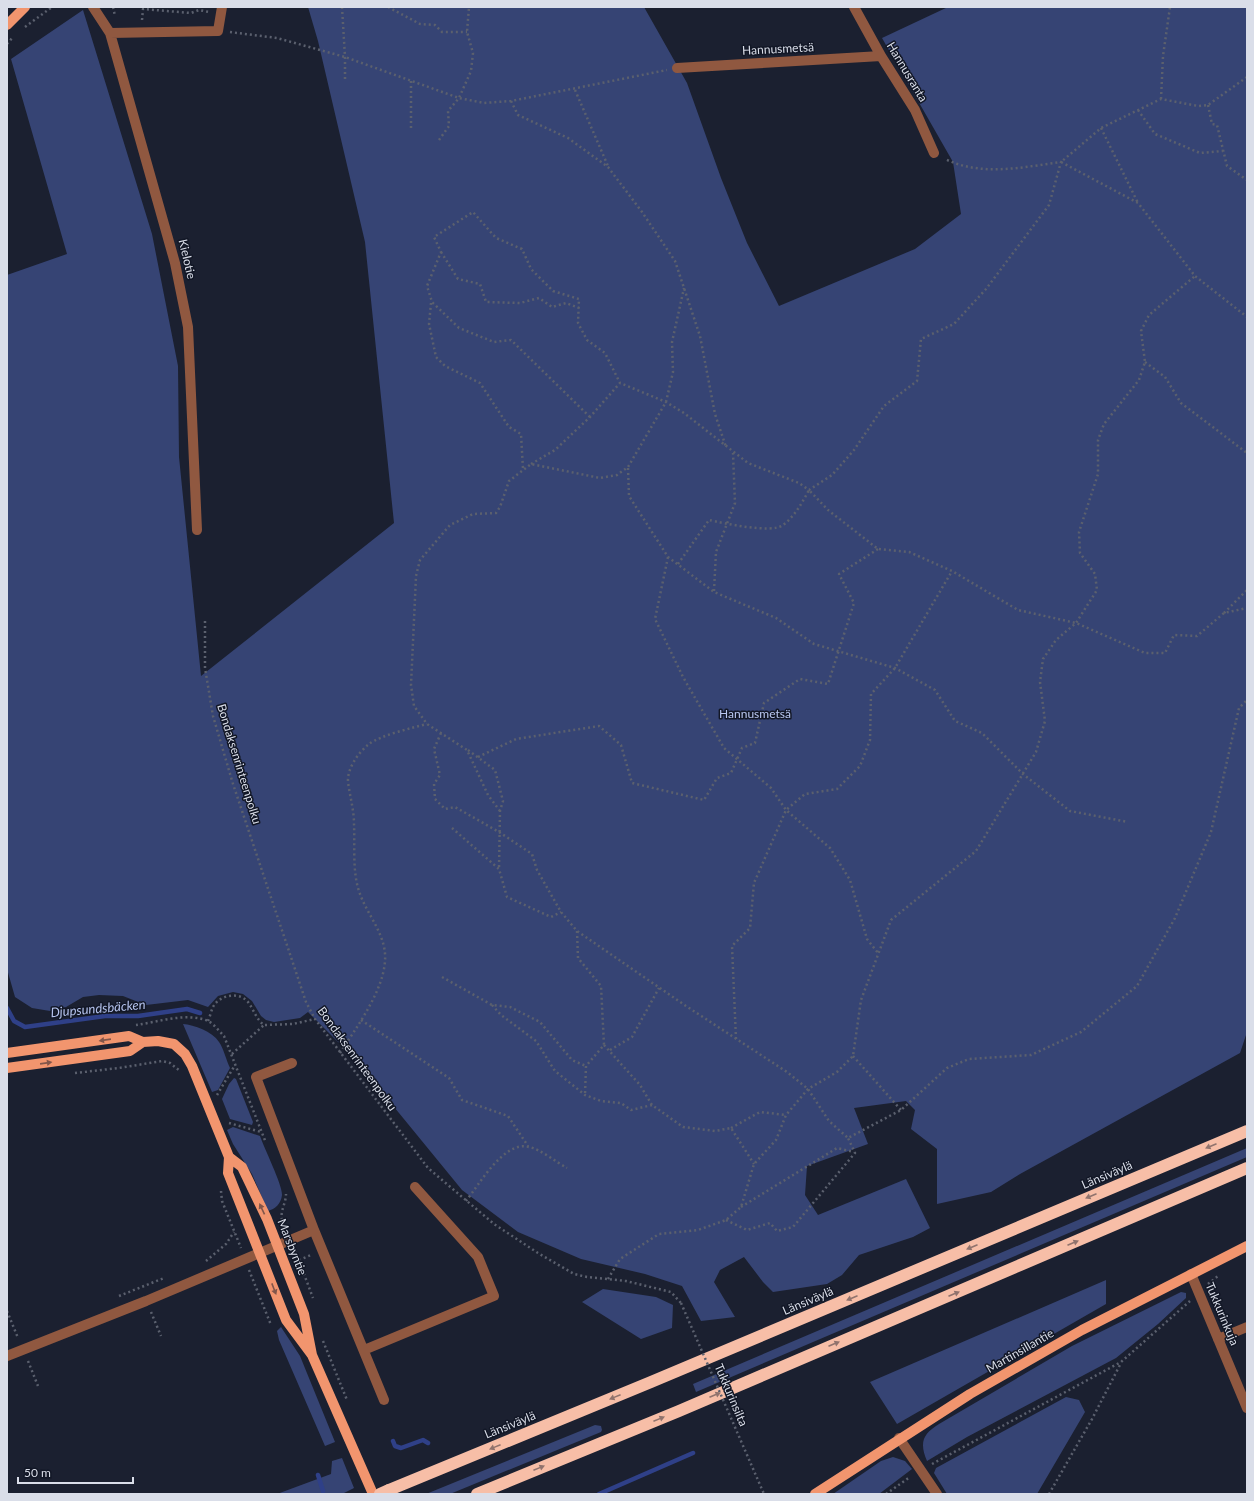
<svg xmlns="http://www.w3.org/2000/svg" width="1254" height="1501" viewBox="0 0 1254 1501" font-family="Lato,sans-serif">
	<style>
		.green { fill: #364474 }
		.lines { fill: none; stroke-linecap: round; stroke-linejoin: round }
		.stream { stroke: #2f4088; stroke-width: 4.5 }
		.path { stroke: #5b606e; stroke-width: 2.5; stroke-dasharray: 2 3; stroke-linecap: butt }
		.minor { stroke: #905840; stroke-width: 10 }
		.major { stroke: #f2956e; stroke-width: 10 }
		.highway { stroke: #f7bea7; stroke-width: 12 }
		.path-bridge { stroke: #5b606e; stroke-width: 2.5; stroke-dasharray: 2 3; stroke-linecap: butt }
		.highway-bridge { stroke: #f7bea7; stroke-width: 12 }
		.oneway { fill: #82564a }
		.oneway2 { fill: #90736d }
		.labels { text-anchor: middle; stroke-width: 3; stroke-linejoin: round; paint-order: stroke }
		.street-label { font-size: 12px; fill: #dadee9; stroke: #121726 }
		.park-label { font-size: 12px; fill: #bac8f2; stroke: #121726 }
		.water-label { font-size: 13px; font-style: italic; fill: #b5c3ed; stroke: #121726 }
	</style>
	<rect width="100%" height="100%" fill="#1b2030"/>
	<path class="green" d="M 308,7 L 644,7 L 687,83 L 721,178 L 747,243 L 779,306 L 915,249 L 961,214 L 953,162 L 882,38 L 948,7 L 1247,7 L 1247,1032 L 1240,1053 L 1020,1174 L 991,1192 L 937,1204 L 937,1149 L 911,1129 L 915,1110 L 906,1101 L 854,1108 L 868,1144 L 807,1166 L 805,1195 L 818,1215 L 906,1179 L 930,1228 L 913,1237 L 859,1255 L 842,1275 L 827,1284 L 773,1292 L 763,1282 L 744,1257 L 720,1270 L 714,1282 L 735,1317 L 701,1321 L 682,1286 L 645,1274 L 581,1259 L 518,1232 L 462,1190 L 354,1058 L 308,1012 L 300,1018 L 274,1022 L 266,1020 L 261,1016 L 252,1001 L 243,994 L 233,992 L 218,996 L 208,1007 L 188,1000 L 146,1005 L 123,996 L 99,995 L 83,997 L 66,1007 L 50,1011 L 32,1008 L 15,997 L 7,969 L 7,275 L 67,254 L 11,59 L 83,10 L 152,234 L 178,366 L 179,457 L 201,676 L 394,523 L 365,242 L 318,41 Z
		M 183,1024 C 194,1025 212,1031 219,1042 C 224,1049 226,1060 230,1068 L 218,1090 L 212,1092 Z
		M 234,1078 L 236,1079 L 253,1122 L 252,1125 L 230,1119 L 222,1099 L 229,1084 Z
		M 233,1127 L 260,1136 C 264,1148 282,1184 282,1195 C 281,1204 275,1209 268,1211 L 252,1174 L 233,1144 L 227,1130 Z
		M 1247,1148 L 1247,1157 L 696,1392 L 693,1384 Z
		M 1106,1280 L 1106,1304 L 897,1424 L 870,1382 Z
		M 603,1289 L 656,1297 L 673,1305 L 672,1328 L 641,1339 L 582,1302 Z
		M 1181,1292 L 1186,1293 L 1186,1298 L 1158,1324 L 1116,1358 L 967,1437 L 927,1461 C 919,1442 923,1434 939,1424 L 1072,1346 Z
		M 281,1327 L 300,1356 L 335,1442 L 325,1446 L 279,1340 L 277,1331 Z
		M 1066,1397 L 1079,1400 L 1085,1412 L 1037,1494 L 947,1494 L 934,1473 L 936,1468 Z
		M 595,1425 L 601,1426 L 602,1430 L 601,1432 L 450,1494 L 426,1494 Z
		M 893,1457 L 905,1461 L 912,1469 L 879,1494 L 833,1494 L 881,1461 Z
		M 342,1458 L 354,1488 L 342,1494 L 277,1494 L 331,1474 L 332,1461 Z"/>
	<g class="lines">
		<path class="stream" d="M 7,1008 L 14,1021 L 25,1027 L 105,1016 L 138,1016 L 187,1009 L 200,1013
			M 393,1441 L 395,1446 L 401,1448 L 423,1440 L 428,1443
			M 318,1475 L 323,1491
			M 599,1494 L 693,1453"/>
		<path class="path" d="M 113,7 L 115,16
			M 342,7 L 345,57 L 345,82
			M 388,7 L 420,24 L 435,25 L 442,32 L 467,32
			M 142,20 L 143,9 L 191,13 L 199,10 L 209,12
			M 25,27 L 52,7
			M 230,32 L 277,38 L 345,57 L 459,98 L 484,103 L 511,101 L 667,70
			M 7,44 L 13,37
			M 1247,77 L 1208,105 L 1198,106 L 1161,99 L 1101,128 L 1061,162 L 1138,203 L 1195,276 L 1247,317
			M 575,90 L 608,166
			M 1161,99 L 1163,56 L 1170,7
			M 511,101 L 518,115 L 568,138 L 608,167 L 642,212 L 675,261 L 700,336 L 715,414 L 726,447
			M 1208,105 L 1212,124 L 1217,125 L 1227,166 L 1247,180
			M 1138,110 L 1155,134 L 1200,153 L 1223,151
			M 411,128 L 411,80
			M 1101,128 L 1138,203
			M 439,140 L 449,126 L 448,111 L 459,98 L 471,71 L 473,53 L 467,32 L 469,7
			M 441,252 L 458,279 L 480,284 L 486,302 L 520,303 L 539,298 L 552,307 L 566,303 L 579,308
			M 431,303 L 429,324 L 436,357 L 445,366 L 480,383 L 509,427 L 521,434 L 523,469
			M 1145,362 L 1165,377 L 1181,403 L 1247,453
			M 590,417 L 511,340 L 494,342 L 459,328 L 432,302 L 427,286 L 441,252 L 434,237 L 473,212 L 496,238 L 522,249 L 531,269 L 553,291 L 579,299 L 578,323 L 587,340 L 605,353 L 620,383
			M 531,464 L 555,450 L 590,417 L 620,383 L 666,402 L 684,413 L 748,463 L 799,483 L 809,490 L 832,475 L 854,450 L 884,406 L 917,381 L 921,339 L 954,324 L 986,289 L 1049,205 L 1061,162 C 1023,167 982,177 945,159
			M 628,468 L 629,496 L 668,557 L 714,592 L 776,618 L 814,644 L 895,668 L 935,690 L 955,721 L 982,733 L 1023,774 L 1070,811 L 1128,822
			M 668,557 L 655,619 L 683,677 L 724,748 L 771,788 L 786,810 L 830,848 L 850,880 L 867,939 L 878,953
			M 678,564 L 709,520 C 723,523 772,534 783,525 C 795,516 802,503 809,490 L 828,510 L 878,549 L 909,552 L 952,571 L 1018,610 L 1076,623 L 1145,653 L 1165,653 L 1174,635 L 1197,636 L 1224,613 L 1247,608
			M 714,591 L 716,552 L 735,503 L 733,453
			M 1224,613 L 1247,590
			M 205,621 L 205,668 L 213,716 L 233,784 L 306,1002 L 315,1019 L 428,1168 L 494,1224 L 538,1253 L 574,1274 L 587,1277 L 626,1281 L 671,1292 L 681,1303
			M 441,733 L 434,749 L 440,775 L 434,784 L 435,799 L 445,809 L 455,807 L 499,832 L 532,854 L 537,870 L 561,912 L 577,931 L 686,1006 L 787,1072 L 808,1089 L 829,1121 L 848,1138 L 901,1110 L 947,1068 L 969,1059 L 1031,1055 L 1081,1032 L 1137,986 L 1175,918 L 1211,832 L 1239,708 L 1247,700
			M 468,750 L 495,770 L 503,801 L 500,811 L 499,869
			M 478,757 L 516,739 L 599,726 L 621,745 L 632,783 L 704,800 L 717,778 L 731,773 L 742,748 L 755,743 L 764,703 L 800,679 L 828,684 L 854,603 L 839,574 L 878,549
			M 500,811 L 488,795 L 467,750 L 427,724 L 414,706 L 411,685 L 416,576 L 420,560 L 450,525 L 473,514 L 496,513 L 500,507 L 509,481 L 531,464 L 600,478 L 617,475 L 628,467 L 666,402 L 673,372 L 672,342 L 684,288
			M 452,828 L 499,869 L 507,897 L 551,917 L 561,912
			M 577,931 L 578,958 L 601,986 L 604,1045 L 586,1066 L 585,1095
			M 442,977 L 492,1005 L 510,1007 L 540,1022 L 572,1060 L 586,1066
			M 492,1005 L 501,1015 L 536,1041 L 555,1071 L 585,1095 L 601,1101 L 621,1103 L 631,1110 L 652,1105
			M 361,1020 L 449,1078 L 462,1100 L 508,1116 L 528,1146
			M 208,1021 C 210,1017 211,1011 213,1007 C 219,995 239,991 248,1002 C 254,1010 256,1019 264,1025 L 293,1024 L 315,1019
			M 136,1025 C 158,1022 187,1012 208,1021 C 214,1024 219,1031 224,1036 L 266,1143
			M 736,1039 L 732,946 L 750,928 L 754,883 L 786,810 L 805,794 L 837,789 L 860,766 L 870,740 L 871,694 L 895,668 L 952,571
			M 604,1045 L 640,1085 L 652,1105 L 683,1127 L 715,1131 L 731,1128 L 754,1164
			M 610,1050 L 632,1037 L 659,988
			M 340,1053 C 356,1028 383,992 385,961 C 387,936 368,916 360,894 C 352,873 355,847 354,824 C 354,810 350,797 348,782 C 347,768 359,752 369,744 C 381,735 412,728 427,724
			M 232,1054 L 264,1025
			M 853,1056 L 901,1110
			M 75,1073 L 119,1068 L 162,1061 L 170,1063 L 180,1071
			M 217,1095 L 235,1065
			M 229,1123 L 261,1132
			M 731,1128 L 760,1112 L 786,1115
			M 221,1191 L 222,1201 L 241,1248
			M 466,1201 C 479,1185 504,1140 529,1147 C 540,1149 556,1162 567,1168
			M 741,1207 L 837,1148 L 854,1152
			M 282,1220 C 280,1211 286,1203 286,1194
			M 726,1220 L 747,1230 L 770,1223 L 777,1231 L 793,1227 L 855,1153 L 848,1138
			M 295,1250 L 313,1298
			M 299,1260 L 311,1255
			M 206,1261 L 226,1244 L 234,1232
			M 249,1270 L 271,1325
			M 608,1279 L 620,1259 L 659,1234 L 698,1230 L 726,1220 L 741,1207 L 754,1164 L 776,1140 L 786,1115 L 808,1089 L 837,1072 L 853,1056 L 861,1000 L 891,920 L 976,851 L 1036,752 L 1045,721 L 1040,682 L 1043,659 L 1056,640 L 1076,623 L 1097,590 L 1095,574 L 1080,553 L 1079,532 L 1098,474 L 1098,440 L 1104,424 L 1139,380 L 1145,362 L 1141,331 L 1149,315 L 1195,276
			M 1208,1284 L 1218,1276
			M 119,1296 L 164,1278
			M 7,1311 L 18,1338
			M 151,1312 L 161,1336
			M 323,1341 L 347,1400
			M 28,1361 L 38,1386
			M 932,1464 L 1121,1362 L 1190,1301
			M 886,1494 L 910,1477
			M 1049,1494 L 1092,1419 L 1121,1363"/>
		<path class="minor" d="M 93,7 L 110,33 L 175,263 L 188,327 L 197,530
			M 854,7 L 881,56 L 915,110 L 934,153
			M 110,33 L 218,31 L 222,7
			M 677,68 L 881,56
			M 292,1063 L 256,1077 L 314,1230
			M 1191,1274 L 1247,1408
			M 1218,1339 L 1247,1327
			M 364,1350 L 494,1296 L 478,1257 L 415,1187
			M 7,1356 L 146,1301 L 314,1230 L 384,1400
			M 899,1438 L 937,1494"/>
		<path class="major" d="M 7,25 L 25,7
			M 7,1053 L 129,1036 L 143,1042 L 158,1041 L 174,1044 L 185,1054 L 192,1066 L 229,1157 L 228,1173 L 286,1320 L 312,1355
			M 7,1068 L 130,1051 L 143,1042
			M 229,1157 L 242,1167 L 267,1219 L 304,1314 L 312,1355 L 373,1494
			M 815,1494 L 970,1394 L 1082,1330 L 1247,1246"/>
		<path class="highway" d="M 389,1490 L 651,1382 L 1247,1131
			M 477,1494 L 679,1411 L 1247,1168"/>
		<path class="path-bridge" d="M 681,1303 L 764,1494"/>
		<path class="highway-bridge" d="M 380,1494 L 389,1490"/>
	</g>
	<defs><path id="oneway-solid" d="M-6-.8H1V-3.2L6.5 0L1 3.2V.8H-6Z"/></defs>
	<g class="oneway">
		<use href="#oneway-solid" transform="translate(105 1040) rotate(172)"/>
		<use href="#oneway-solid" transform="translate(46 1063) rotate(-8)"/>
		<use href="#oneway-solid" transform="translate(262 1209) rotate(-115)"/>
		<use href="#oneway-solid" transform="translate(274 1289) rotate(69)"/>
	</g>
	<g class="oneway2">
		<use href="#oneway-solid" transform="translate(1211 1146) rotate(157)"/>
		<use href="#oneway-solid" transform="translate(1091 1196) rotate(157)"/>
		<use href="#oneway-solid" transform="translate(1073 1243) rotate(-23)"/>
		<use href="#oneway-solid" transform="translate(972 1247) rotate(157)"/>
		<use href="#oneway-solid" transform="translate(954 1294) rotate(-23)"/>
		<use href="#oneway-solid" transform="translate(852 1298) rotate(157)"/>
		<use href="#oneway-solid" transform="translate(834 1344) rotate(-23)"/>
		<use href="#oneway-solid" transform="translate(715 1395) rotate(-23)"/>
		<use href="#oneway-solid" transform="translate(615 1397) rotate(158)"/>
		<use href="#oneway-solid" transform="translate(659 1419) rotate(-22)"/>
		<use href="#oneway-solid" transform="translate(495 1447) rotate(158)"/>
		<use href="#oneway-solid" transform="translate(539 1468) rotate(-22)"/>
	</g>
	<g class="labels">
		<g class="street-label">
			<text transform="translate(778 49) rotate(-3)" y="4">Hannusmetsä</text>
			<text transform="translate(907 72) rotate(59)" y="4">Hannusranta</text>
			<text transform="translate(187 259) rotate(77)" y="4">Kielotie</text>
			<text transform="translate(239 764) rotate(73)" y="4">Bondaksenrinteenpolku</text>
			<text transform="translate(357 1059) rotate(54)" y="4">Bondaksenrinteenpolku</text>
			<text transform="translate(1107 1175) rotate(-23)" y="4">Länsiväylä</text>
			<text transform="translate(292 1247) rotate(68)" y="4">Marsbyntie</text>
			<text transform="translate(808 1301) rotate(-23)" y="4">Länsiväylä</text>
			<text transform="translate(1222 1314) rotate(67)" y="4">Tukkurinkuja</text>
			<text transform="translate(1020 1351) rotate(-30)" y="4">Martinsillantie</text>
			<text transform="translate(731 1395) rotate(67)" y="4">Tukkurinsilta</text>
			<text transform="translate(510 1425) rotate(-22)" y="4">Länsiväylä</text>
		</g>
		<g class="park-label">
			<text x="755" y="718">Hannusmetsä</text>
		</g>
		<g class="water-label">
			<text transform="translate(98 1008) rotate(-5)" y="5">Djupsundsbäcken</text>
		</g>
	</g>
	<rect width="1254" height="1501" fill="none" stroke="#dadee9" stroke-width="16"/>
	<path d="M18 1477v6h115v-6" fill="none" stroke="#dadee9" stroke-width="2"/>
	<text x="24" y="1477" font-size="12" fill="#dadee9" stroke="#121726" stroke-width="3" paint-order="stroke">50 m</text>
</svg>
